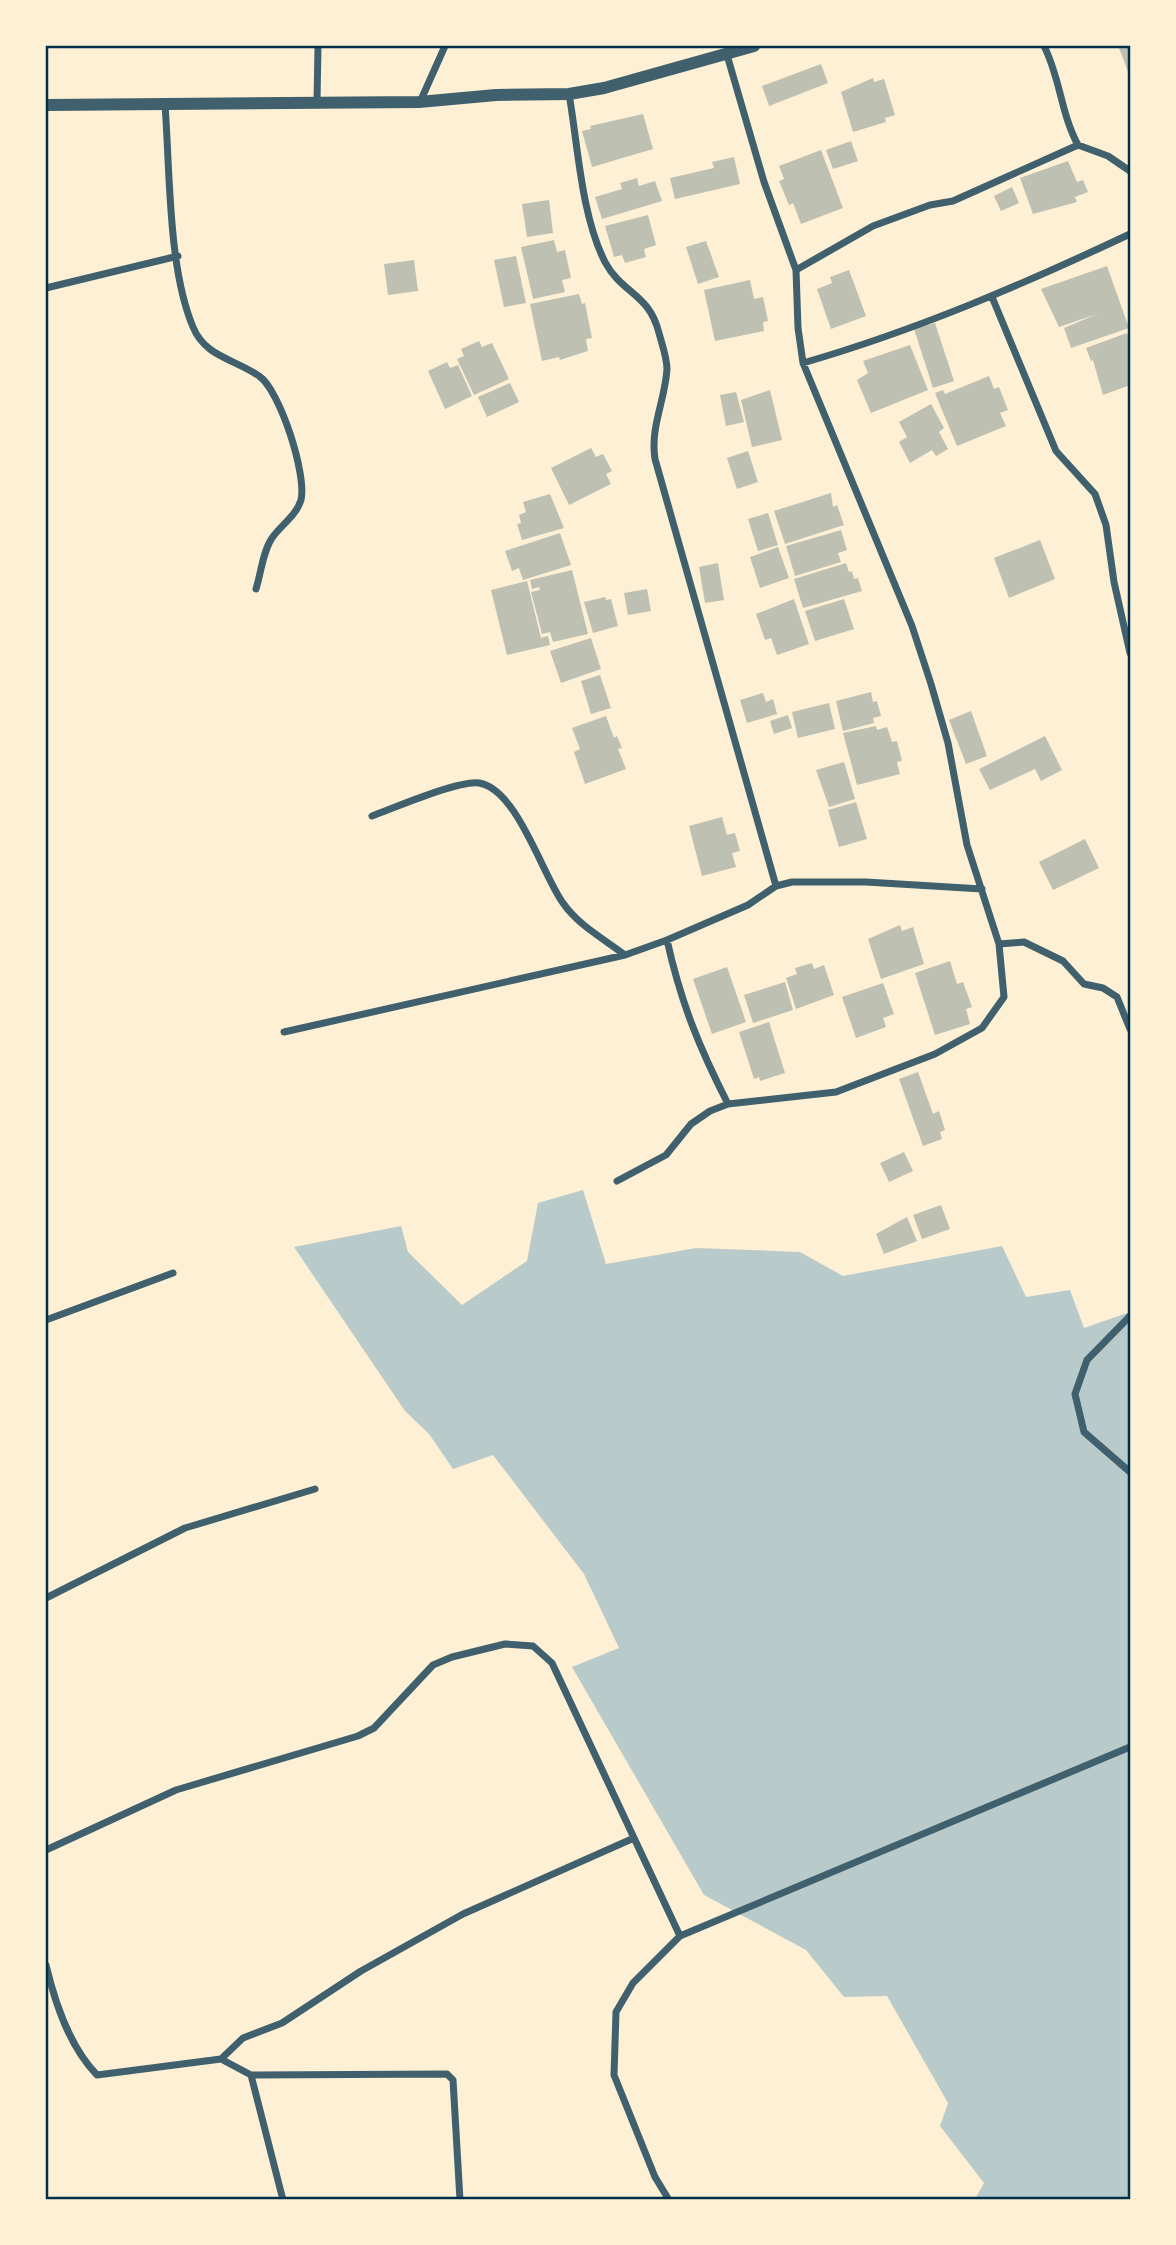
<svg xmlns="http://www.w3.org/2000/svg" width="1176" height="2245" viewBox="0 0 1176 2245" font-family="Montserrat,sans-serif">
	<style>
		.green { fill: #b9caca }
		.building { fill: #bec0b2 }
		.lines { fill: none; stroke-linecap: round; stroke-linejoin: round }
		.minor { stroke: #3f606c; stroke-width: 7 }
		.tertiary { stroke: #3f606c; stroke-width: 12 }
		.neatline { fill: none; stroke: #003049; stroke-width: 2.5 }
	</style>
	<rect width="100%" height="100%" fill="#fdf0d5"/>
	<path class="green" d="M 583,1190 L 606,1264 L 696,1248 L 800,1252 L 843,1276 L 1002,1246 L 1026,1297 L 1070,1290 L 1084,1328 L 1130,1312 L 1130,2199 L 975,2199 L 984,2183 L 940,2126 L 948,2103 L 887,1996 L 844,1997 L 806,1950 L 704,1895 L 572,1667 L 619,1648 L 584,1574 L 493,1455 L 453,1469 L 429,1434 L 405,1411 L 294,1247 L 401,1226 L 408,1252 L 462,1305 L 527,1261 L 538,1203 Z"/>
	<path class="building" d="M 1123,46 L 1130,46 L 1130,77 L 1119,48 Z
		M 821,64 L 828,83 L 769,106 L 762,86 Z
		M 873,78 L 874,82 L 884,79 L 895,115 L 885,118 L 886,122 L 853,132 L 841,92 Z
		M 643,114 L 653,149 L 592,167 L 582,131 L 591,129 L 590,126 Z
		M 851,141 L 858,161 L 833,169 L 826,150 Z
		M 821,150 L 843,208 L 801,224 L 793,203 L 789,205 L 779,181 L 784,179 L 779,166 Z
		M 734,157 L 740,184 L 675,199 L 670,178 L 714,168 L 712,162 Z
		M 1068,161 L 1077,182 L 1083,180 L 1088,192 L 1075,197 L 1077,202 L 1033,214 L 1020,178 Z
		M 637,178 L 639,186 L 655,181 L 662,201 L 602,219 L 595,197 L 622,189 L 620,183 Z
		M 1012,187 L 1019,203 L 1001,211 L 994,196 Z
		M 549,200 L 553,233 L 527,237 L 522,204 Z
		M 648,215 L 656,245 L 644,249 L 646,257 L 625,263 L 622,255 L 614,257 L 605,226 Z
		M 554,240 L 557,252 L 565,250 L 571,278 L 562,280 L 565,292 L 533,299 L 521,247 Z
		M 706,241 L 719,277 L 698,284 L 686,247 Z
		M 516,256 L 526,303 L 504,307 L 494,260 Z
		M 414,260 L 418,291 L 388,295 L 384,264 Z
		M 1107,266 L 1129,328 L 1071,348 L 1064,328 L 1097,314 L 1059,327 L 1041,289 Z
		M 849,270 L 866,316 L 831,329 L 817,289 L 832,283 L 830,277 Z
		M 750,280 L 754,299 L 763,297 L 768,321 L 763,322 L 764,331 L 715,341 L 704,290 Z
		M 579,294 L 582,304 L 585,303 L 592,338 L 586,339 L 588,351 L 560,360 L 559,357 L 542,361 L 530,304 Z
		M 935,323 L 954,381 L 933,388 L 914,329 Z
		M 1127,333 L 1130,342 L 1130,385 L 1103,395 L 1093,360 L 1091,361 L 1086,348 Z
		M 479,341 L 482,347 L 492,343 L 509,379 L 474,395 L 457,359 L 464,356 L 461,349 Z
		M 910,345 L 928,390 L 871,413 L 857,380 L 868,373 L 863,361 Z
		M 447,362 L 450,368 L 458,365 L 472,396 L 445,409 L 428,371 Z
		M 989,376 L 994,389 L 999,387 L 1008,410 L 1000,413 L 1006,426 L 957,446 L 935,393 L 943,390 L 945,394 Z
		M 510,383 L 519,402 L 487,417 L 478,397 Z
		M 770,390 L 782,440 L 752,447 L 741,400 Z
		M 736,392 L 744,422 L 726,426 L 720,395 Z
		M 931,404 L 944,428 L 939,432 L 948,449 L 936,456 L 932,450 L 910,463 L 899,442 L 907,437 L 899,422 Z
		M 591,448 L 596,457 L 603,454 L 612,471 L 606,474 L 611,484 L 569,505 L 551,468 Z
		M 748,451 L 758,482 L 737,489 L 727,458 Z
		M 831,493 L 833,507 L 837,505 L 844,525 L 785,544 L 774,511 Z
		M 550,494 L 564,528 L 522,540 L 517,524 L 521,523 L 519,515 L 526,512 L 523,502 Z
		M 768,513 L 778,545 L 758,551 L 748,519 Z
		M 841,530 L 847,550 L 838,553 L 841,562 L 795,576 L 786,546 Z
		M 560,533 L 571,565 L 523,580 L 519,568 L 512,571 L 505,551 Z
		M 1040,540 L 1055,579 L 1009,598 L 994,558 Z
		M 778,547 L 789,578 L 760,588 L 750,557 Z
		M 718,563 L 724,600 L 705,603 L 699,567 Z
		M 846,563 L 849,572 L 852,571 L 854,579 L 858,578 L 862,591 L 803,608 L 794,579 Z
		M 572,570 L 588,634 L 553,642 L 550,632 L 542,634 L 531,592 L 540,590 L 539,587 L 532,589 L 530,580 Z
		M 527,581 L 541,638 L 548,636 L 550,645 L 507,655 L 491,590 Z
		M 647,589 L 651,611 L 628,615 L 624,593 Z
		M 605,597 L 606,600 L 611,599 L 618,626 L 593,633 L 584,602 Z
		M 794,599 L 809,644 L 777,655 L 771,638 L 765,640 L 756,614 Z
		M 844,599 L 854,629 L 815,641 L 805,611 Z
		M 591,638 L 601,669 L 561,683 L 550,651 Z
		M 600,675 L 611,708 L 591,714 L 581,681 Z
		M 871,692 L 873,702 L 877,701 L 881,716 L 873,718 L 874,723 L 843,731 L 836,701 Z
		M 763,693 L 766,702 L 773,699 L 777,714 L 747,723 L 740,700 Z
		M 829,703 L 835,729 L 798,738 L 792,712 Z
		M 971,711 L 987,756 L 966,764 L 949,720 Z
		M 788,715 L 792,728 L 774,734 L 770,721 Z
		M 606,716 L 614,738 L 617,736 L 622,748 L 618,749 L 626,769 L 585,784 L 574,752 L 580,749 L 572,728 Z
		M 876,726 L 877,730 L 887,727 L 892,742 L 897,741 L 902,761 L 897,762 L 900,774 L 857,785 L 843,733 Z
		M 1045,736 L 1062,770 L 1041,781 L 1035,769 L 990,790 L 979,769 Z
		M 844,762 L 855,799 L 829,807 L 816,770 Z
		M 856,802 L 867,839 L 839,847 L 828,810 Z
		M 722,817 L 727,835 L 735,833 L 740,851 L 732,853 L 736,867 L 702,876 L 689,826 Z
		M 1085,839 L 1099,868 L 1053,890 L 1039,862 Z
		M 900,925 L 902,931 L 913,927 L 924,964 L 881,979 L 868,939 Z
		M 950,961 L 957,984 L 963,982 L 972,1007 L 966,1009 L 970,1024 L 935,1035 L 915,973 Z
		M 812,963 L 814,969 L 824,965 L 834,995 L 796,1009 L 786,978 L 797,974 L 795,968 Z
		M 727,967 L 746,1022 L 712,1034 L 693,979 Z
		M 785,982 L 793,1010 L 753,1023 L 744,995 Z
		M 883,983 L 894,1014 L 883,1018 L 886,1027 L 856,1038 L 842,997 Z
		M 769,1022 L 785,1073 L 760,1081 L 759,1077 L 754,1079 L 739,1032 Z
		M 918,1072 L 933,1114 L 939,1111 L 945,1130 L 940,1132 L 942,1139 L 923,1146 L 899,1079 Z
		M 904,1152 L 913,1171 L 889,1182 L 880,1163 Z
		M 941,1205 L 950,1229 L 922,1239 L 913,1215 Z
		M 907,1217 L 917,1241 L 884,1254 L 876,1234 Z"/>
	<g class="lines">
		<path class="minor" d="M 1044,46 C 1060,77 1061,114 1078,145 L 1108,156 L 1130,171
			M 569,94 C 578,145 581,215 605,262 C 622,294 649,293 659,333 C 662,344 667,358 667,369 C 665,401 650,427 655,459 L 776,886
			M 317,102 L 318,46
			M 420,102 L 445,46
			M 165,105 C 170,170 168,268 193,327 C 205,357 235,359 259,376 C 280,390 307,475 301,500 C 296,516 281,525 272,538 C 263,551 261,573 256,589
			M 796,270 L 873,226 L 930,205 L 953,201 L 1078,145
			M 46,288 L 178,256
			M 992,297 L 1056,451 L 1095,494 L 1106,525 L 1114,582 L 1130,653
			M 803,363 C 917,330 1024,284 1130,234
			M 372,816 C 394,808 459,780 479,783 C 517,789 542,874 563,903 C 578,925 604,939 625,955 L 667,940 C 681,1003 699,1047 728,1104
			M 667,940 L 748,905 L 776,886 L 792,882 L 866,882 L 982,889
			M 999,944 L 1024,942 L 1063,961 L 1084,984 L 1103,988 L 1117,997 L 1130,1029
			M 284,1032 L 625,955
			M 617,1181 L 666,1155 L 691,1124 L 710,1111 L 728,1104 L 836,1092 L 935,1054 L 982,1028 L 1004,997 L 999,944 L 967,845 L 948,743 L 931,684 L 912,626 L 803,363 L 798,328 L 796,270 L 764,182 L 727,55
			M 1130,1316 L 1087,1360 L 1075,1394 L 1084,1432 L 1130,1472
			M 46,1320 L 173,1273
			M 46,1598 L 185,1528 L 315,1489
			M 46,1850 L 176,1790 L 358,1736 L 374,1728 L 433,1665 L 452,1657 L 505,1644 L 533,1646 L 552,1663 L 680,1936
			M 46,1965 C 55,2003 69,2046 97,2075 L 221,2059 L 243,2038 L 282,2023 L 361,1971 L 463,1914 L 634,1838
			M 221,2059 L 251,2075 L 447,2074 L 453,2080 L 460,2200
			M 251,2075 L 283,2200
			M 669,2200 L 655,2177 L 614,2075 L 616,2012 L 633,1983 L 680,1936 L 1130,1747"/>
		<path class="tertiary" d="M 46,105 L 419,102 L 496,95 L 569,94 L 604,88 L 754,46"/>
	</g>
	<rect width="1176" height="2245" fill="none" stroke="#fdf0d5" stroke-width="94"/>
	<rect x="47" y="47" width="1082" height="2151" class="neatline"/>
</svg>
